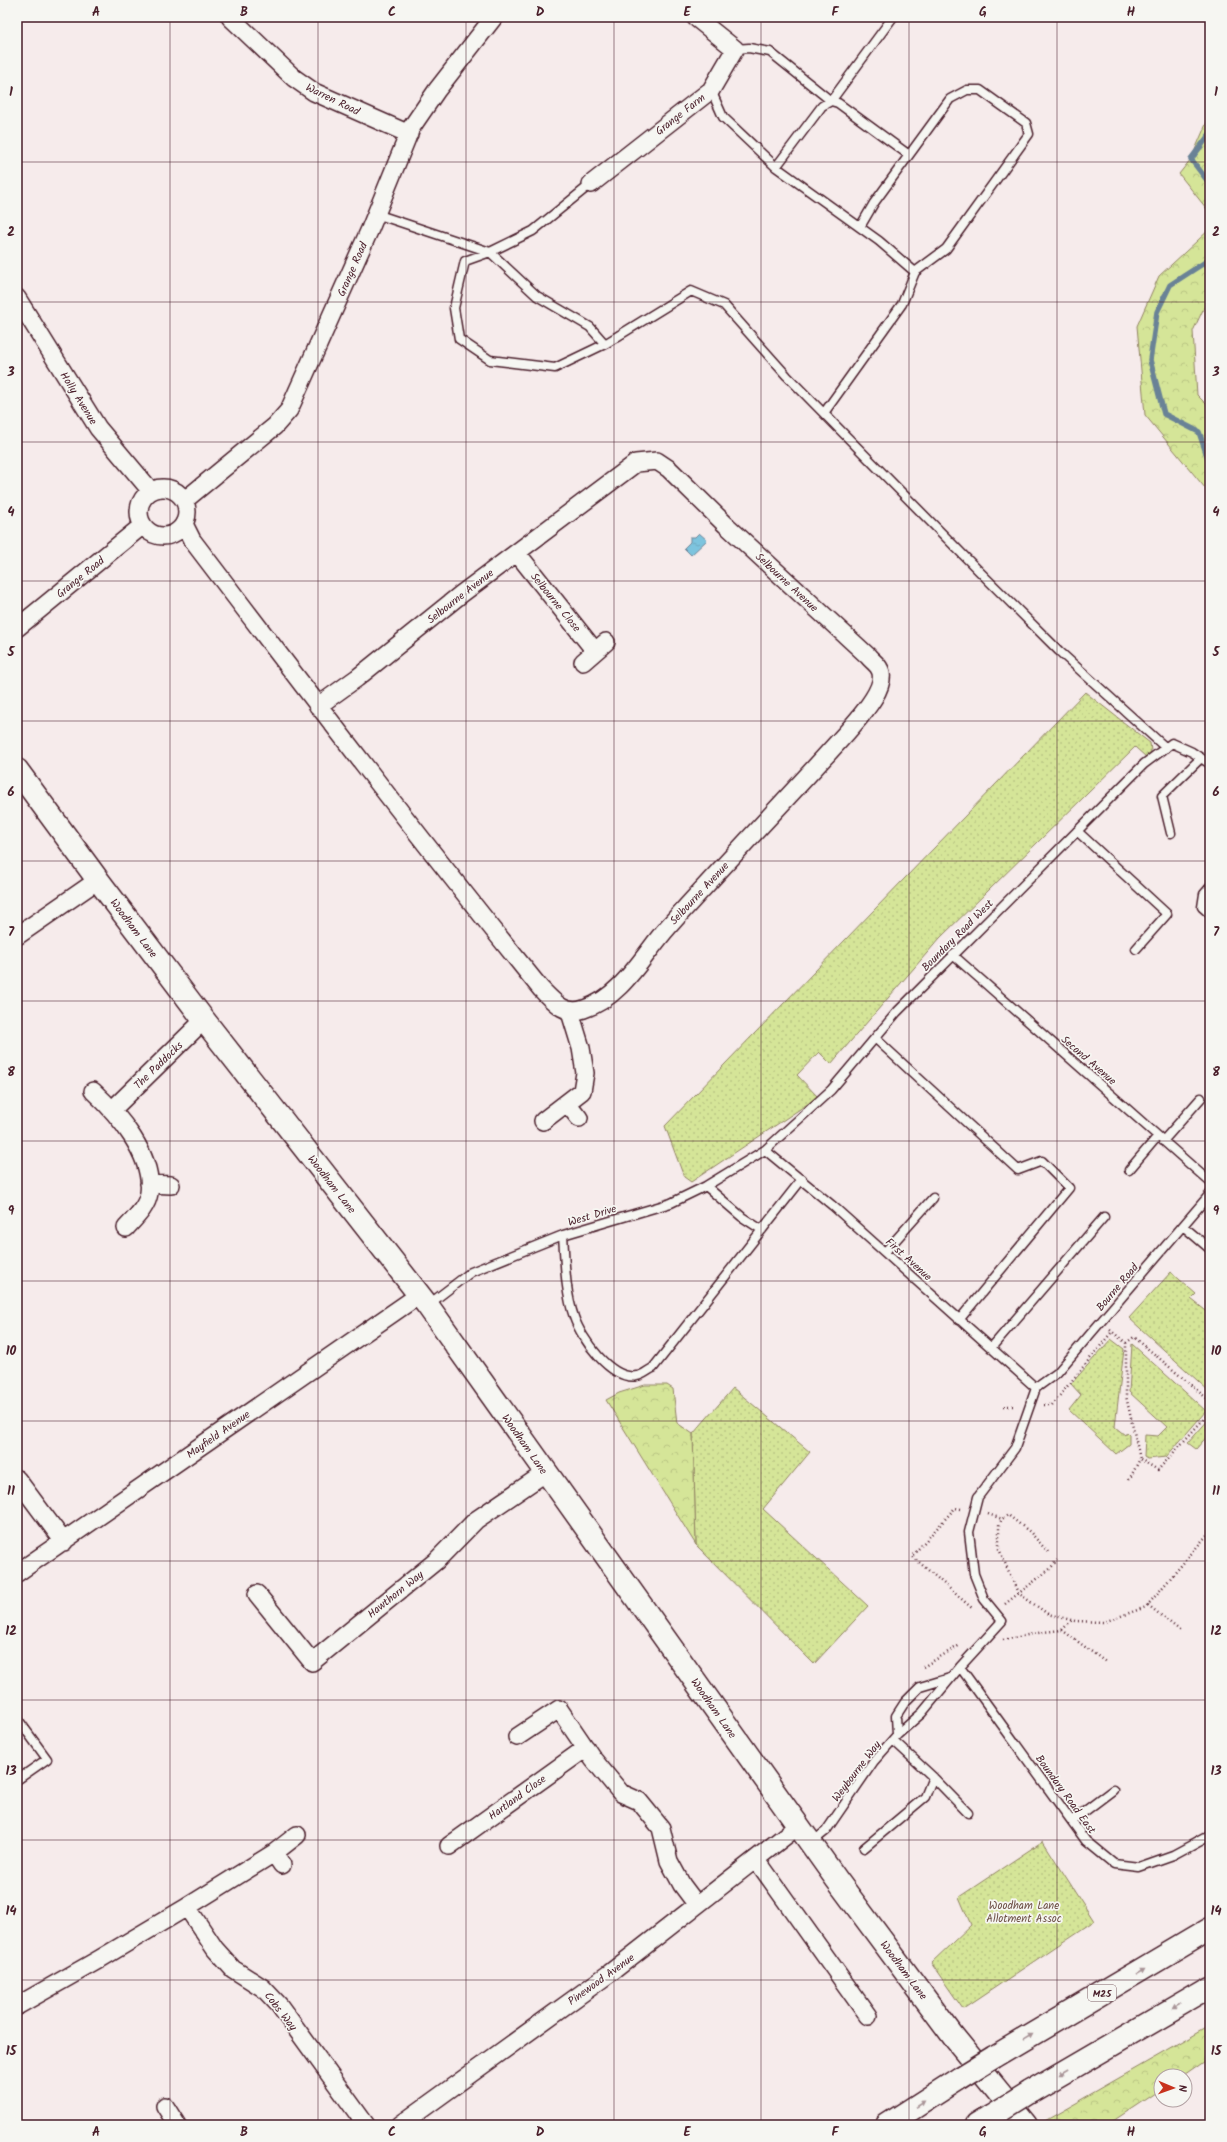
<svg xmlns="http://www.w3.org/2000/svg" width="1227" height="2142" viewBox="0 0 1227 2142" font-family="Kalam,sans-serif">
	<style>
		.grass { fill: url(#grass-dots); stroke: #908262 }
		.forest { fill: url(#forest-crowns); stroke: #908262 }
		.water { fill: url(#water-ripples); stroke: #698296 }
		.lines { fill: none; stroke-linecap: round; stroke-linejoin: round }
		.stream { stroke: #698296; stroke-width: 5.5 }
		.lane-casing { stroke: #4a1f2b; stroke-width: 11 }
		.street-casing { stroke: #4a1f2b; stroke-width: 20 }
		.secondary-casing { stroke: #4a1f2b; stroke-width: 25 }
		.highway-casing { stroke: #4a1f2b; stroke-width: 25 }
		.path { stroke: #4a1f2b; stroke-width: 2.5; stroke-dasharray: 1 3; stroke-linecap: butt }
		.lane { stroke: #f6f6f2; stroke-width: 8 }
		.street { stroke: #f6f6f2; stroke-width: 17 }
		.secondary { stroke: #f6f6f2; stroke-width: 22 }
		.highway { stroke: #f6f6f2; stroke-width: 22 }
		.highway-bridge-casing { stroke: #4a1f2b; stroke-width: 25; stroke-linecap: butt }
		.highway-bridge { stroke: #f6f6f2; stroke-width: 22 }
		.oneway { fill: #a99598 }
		.grid { fill: none; stroke: #4a1f2b; stroke-width: 1; stroke-opacity: 0.55 }
		.labels { text-anchor: middle; stroke-width: 3.5; stroke-linejoin: round; paint-order: stroke }
		.shield { fill: #f6f6f2; stroke: #7e6067; stroke-width: 1 }
		.shield-label { font-size: 10px; font-weight: bold; fill: #4a1f2b }
		.street-label { font-size: 11px; fill: #4a1f2b; stroke: #f6f6f2 }
		.park-label { font-size: 11px; fill: #6d5046; stroke: #f6f6f2 }
		.neatline { fill: none; stroke: #4a1f2b; stroke-width: 1.5 }
		.grid-label { font-size: 13px; text-anchor: middle; font-weight: bold; fill: #4a1f2b }
	</style>
	<defs>
		<pattern id="grass-dots" width="8" height="8" patternUnits="userSpaceOnUse"><rect width="8" height="8" fill="#d5e598"/><path d="M2 2h.1M6 6h.1" fill="none" stroke="#b8c483" stroke-width="1.8" stroke-linecap="round"/></pattern>
		<pattern id="forest-crowns" width="20" height="18" patternUnits="userSpaceOnUse"><rect width="20" height="18" fill="#d5e598"/><path d="M2 6a3 3 0 1 1 6 0M12 15a3 3 0 1 1 6 0" fill="none" stroke="#b8c483"/></pattern>
		<pattern id="water-ripples" width="26" height="14" patternUnits="userSpaceOnUse"><rect width="26" height="14" fill="#7dc4de"/><path d="M2 4q2-2 4 0t4 0M15 11q2-2 4 0t4 0" fill="none" stroke="#6ea8bf"/></pattern>
	</defs>
	<rect width="100%" height="100%" fill="#f6ebeb"/>
	<filter id="ink" filterUnits="userSpaceOnUse"><feTurbulence type="fractalNoise" baseFrequency=".025" numOctaves="2"/><feDisplacementMap in="SourceGraphic" scale="8" xChannelSelector="R" yChannelSelector="G"/><feConvolveMatrix kernelMatrix="1 2 1 2 8 2 1 2 1" color-interpolation-filters="sRGB"/></filter>
	<g filter="url(#ink)">
		<path class="grass" d="M 1085,692 L 1150,743 L 1151,751 L 1147,758 L 1135,747 L 940,938 L 831,1064 L 819,1052 L 797,1075 L 818,1097 L 691,1182 L 684,1177 L 665,1126 Z
			M 1171,1272 L 1196,1294 L 1191,1299 L 1210,1314 L 1210,1392 L 1129,1318 Z
			M 1111,1339 L 1124,1349 L 1115,1427 L 1125,1435 L 1127,1432 L 1129,1434 L 1129,1444 L 1116,1454 L 1069,1410 L 1081,1395 L 1071,1384 Z
			M 1132,1344 L 1206,1411 L 1166,1457 L 1147,1459 L 1144,1457 L 1145,1435 L 1158,1436 L 1167,1427 L 1129,1392 Z
			M 733,1388 L 810,1452 L 763,1509 L 868,1606 L 814,1664 L 696,1545 L 693,1434 Z
			M 1210,1418 L 1210,1433 L 1196,1449 L 1188,1443 Z
			M 1043,1841 L 1094,1921 L 963,2009 L 931,1963 L 971,1925 L 959,1897 Z"/>
		<path class="forest" d="M 1210,115 L 1210,213 L 1179,174 L 1191,159 Z
			M 1210,229 L 1210,295 L 1193,331 L 1197,395 L 1210,408 L 1210,494 L 1145,415 L 1137,326 L 1159,276 Z
			M 645,1385 L 667,1385 L 673,1389 L 677,1423 L 693,1434 L 696,1545 L 606,1400 L 619,1393 Z
			M 1210,2026 L 1210,2055 L 1180,2076 L 1161,2076 L 1161,2089 L 1107,2125 L 1044,2125 L 1042,2122 Z"/>
		<path class="water" d="M 699,533 L 707,540 L 691,555 L 684,548 L 690,542 L 690,537 L 695,537 Z"/>
		<g class="lines">
			<path class="stream" d="M 1210,134 L 1191,159 L 1210,184
				M 1210,259 L 1170,285 L 1157,312 L 1150,360 L 1164,414 L 1199,432 L 1210,464"/>
			<g class="lane-casing">
				<path id="lane" d="M 735,49 L 749,48 L 770,52 L 831,101 L 893,17
					M 711,90 L 723,117 L 776,167 L 879,241 L 915,272 L 902,304 L 824,413
					M 776,167 L 822,106 L 831,101 L 838,103 L 909,155
					M 376,214 L 490,252 L 533,231 L 591,184
					M 860,227 L 874,203 L 950,99 L 967,90 L 980,90 L 1026,123 L 1029,134 L 946,249 L 915,272
					M 605,344 L 555,368 L 490,360 L 459,339 L 454,308 L 465,261 L 490,252 L 537,296 L 590,327 L 605,344 L 691,291 L 724,305 L 787,376 L 979,571 L 1059,651 L 1166,748
					M 1077,831 L 1167,914 L 1136,949
					M 1171,833 L 1162,796 L 1201,758
					M 1210,887 L 1204,894 L 1202,907 L 1210,914
					M 953,955 L 1210,1182
					M 876,1039 L 1018,1170 L 1042,1161 L 1069,1188 L 959,1320
					M 1163,1141 L 1201,1098
					M 765,1150 L 833,1206 L 1036,1388
					M 1129,1170 L 1158,1136
					M 706,1186 L 742,1217 L 762,1230
					M 1183,1226 L 1210,1249
					M 563,1235 C 565,1262 565,1291 574,1317 C 581,1338 611,1381 637,1376 C 642,1376 648,1370 653,1368 L 802,1179
					M 885,1252 L 933,1198
					M 428,1305 L 471,1272 L 563,1235 L 671,1203 L 706,1186 L 765,1150 L 831,1090 L 897,1012 L 1144,764 L 1172,743 L 1192,752 L 1210,764
					M 991,1348 L 1104,1217
					M 1036,1388 L 1057,1373 L 1210,1194
					M 960,1667 L 1086,1841 L 1114,1864 L 1139,1867 L 1173,1855 L 1210,1835
					M 17,1718 L 47,1759 L 17,1780
					M 897,1735 L 896,1716 L 905,1702 L 920,1687 L 950,1678
					M 893,1740 L 933,1777 L 968,1813
					M 1072,1821 L 1113,1790
					M 811,1843 L 826,1831 L 874,1761 L 897,1735 L 922,1713 L 960,1667 L 1002,1621 L 984,1599 L 974,1574 L 969,1532 L 978,1497 L 1015,1448 L 1036,1388
					M 864,1848 L 925,1797 L 933,1777"/>
			</g>
			<g class="street-casing">
				<path id="street" d="M 230,17 L 294,78 L 314,92 L 409,134
					M 591,184 L 711,90 L 735,49 L 695,17
					M 17,298 L 98,428 L 151,491
					M139 512a24 24 0 1 1 48 0a24 24 0 1 1-48 0Z
					M 185,500 L 275,426 L 289,410 L 370,229 L 411,128 L 437,90 L 494,17
					M 184,524 L 192,540 C 307,691 422,842 541,989 C 554,1002 565,1016 584,1009 C 622,997 643,955 668,927 C 727,861 789,797 848,731 C 859,718 890,685 879,668 C 877,664 871,660 868,656 L 726,525 L 669,469 L 657,461 L 636,463 L 460,595 L 357,678 L 318,706
					M 517,553 L 595,651
					M 17,628 L 143,525
					M 583,662 L 606,642
					M 17,936 L 98,880
					M 93,1091 C 118,1114 154,1156 149,1193 C 147,1207 135,1218 126,1228
					M 567,1103 L 579,1118
					M 113,1109 L 204,1020
					M 543,1121 L 582,1091 L 585,1073 L 581,1048 L 570,1012
					M 149,1184 L 171,1185
					M 17,1479 L 64,1542
					M 17,1573 L 419,1295
					M 257,1594 L 312,1662 L 436,1561 L 476,1520 L 545,1473
					M 517,1737 L 559,1709 L 593,1759 L 621,1793 L 639,1801 L 661,1828 L 669,1861 L 682,1885 L 697,1905
					M 449,1846 L 586,1748
					M 274,1853 L 297,1835
					M 756,1859 L 868,2016
					M 282,1865 L 274,1853 L 187,1907 L 215,1949 L 233,1969 L 263,1988 L 279,2005 L 366,2125
					M 17,2006 L 98,1960 L 187,1907
					M 165,2106 L 177,2125
					M 400,2125 L 610,1973 L 798,1826"/>
			</g>
			<g class="secondary-casing">
				<path id="secondary" d="M 17,770 L 98,880 L 204,1020 L 428,1306 L 837,1880 L 953,2036 L 1026,2125"/>
			</g>
			<g class="highway-casing">
				<path id="highway" d="M 994,2057 L 1210,1929
					M 1030,2092 L 1210,1987
					M 887,2125 L 960,2078
					M 977,2125 L 990,2117"/>
			</g>
			<path class="path" d="M 1110,1330 L 1126,1343 L 1126,1396 L 1140,1459
				M 1126,1343 L 1134,1337 L 1210,1401
				M 1044,1405 L 1052,1405 L 1111,1333
				M 1004,1406 L 1015,1406
				M 1129,1480 L 1140,1459 L 1158,1470 L 1210,1412
				M 961,1509 L 955,1508 L 912,1556 L 973,1609
				M 988,1514 L 1002,1519
				M 1048,1552 L 1030,1532 L 1008,1515 L 1002,1519 L 999,1525 L 999,1549 L 1018,1593 L 1048,1614 L 1075,1621 L 1104,1622 L 1146,1607 L 1207,1535
				M 1005,1604 L 1050,1569 L 1057,1560
				M 1148,1605 L 1182,1632
				M 1062,1630 L 1107,1663
				M 1003,1640 L 1043,1632 L 1062,1630 L 1072,1620
				M 923,1667 L 960,1645"/>
			<use href="#lane" class="lane"/>
			<use href="#street" class="street"/>
			<use href="#secondary" class="secondary"/>
			<use href="#highway" class="highway"/>
			<g class="highway-bridge-casing">
				<path id="highway-bridge" d="M 960,2078 L 994,2057
					M 990,2117 L 1030,2092"/>
			</g>
			<use href="#highway-bridge" class="highway-bridge"/>
		</g>
		<defs><path id="oneway-solid" d="M-6-.8H1V-3.2L6.5 0L1 3.2V.8H-6Z"/></defs>
		<g class="oneway">
			<use href="#oneway-solid" transform="translate(1140 1971) rotate(-31)"/>
			<use href="#oneway-solid" transform="translate(1176 2006) rotate(150)"/>
			<use href="#oneway-solid" transform="translate(1028 2037) rotate(-31)"/>
			<use href="#oneway-solid" transform="translate(1064 2072) rotate(150)"/>
			<use href="#oneway-solid" transform="translate(920 2104) rotate(-33)"/>
		</g>
	</g>
	<path class="grid" d="M 170,17 L 170,2125M 318,17 L 318,2125M 466,17 L 466,2125M 614,17 L 614,2125M 761,17 L 761,2125M 909,17 L 909,2125M 1057,17 L 1057,2125M 17,162 L 1210,162M 17,302 L 1210,302M 17,442 L 1210,442M 17,581 L 1210,581M 17,721 L 1210,721M 17,861 L 1210,861M 17,1001 L 1210,1001M 17,1141 L 1210,1141M 17,1281 L 1210,1281M 17,1421 L 1210,1421M 17,1561 L 1210,1561M 17,1700 L 1210,1700M 17,1840 L 1210,1840M 17,1980 L 1210,1980"/>
	<g class="labels">
		<rect class="shield" x="1088" y="1985" width="28" height="16" rx="3"/>
		<g class="shield-label">
			<text x="1102" y="1997">M25</text>
		</g>
		<g class="street-label">
			<text transform="translate(333 99) rotate(26)" y="4">Warren Road</text>
			<text transform="translate(680 114) rotate(-38)" y="4">Grange Farm</text>
			<text transform="translate(352 269) rotate(-66)" y="4">Grange Road</text>
			<text transform="translate(79 398) rotate(58)" y="4">Holly Avenue</text>
			<text transform="translate(80 577) rotate(-39)" y="4">Grange Road</text>
			<text transform="translate(787 582) rotate(43)" y="4">Selbourne Avenue</text>
			<text transform="translate(460 596) rotate(-38)" y="4">Selbourne Avenue</text>
			<text transform="translate(556 602) rotate(51)" y="4">Selbourne Close</text>
			<text transform="translate(699 893) rotate(-47)" y="4">Selbourne Avenue</text>
			<text transform="translate(134 928) rotate(53)" y="4">Woodham Lane</text>
			<text transform="translate(957 935) rotate(-45)" y="4">Boundary Road West</text>
			<text transform="translate(1089 1060) rotate(41)" y="4">Second Avenue</text>
			<text transform="translate(158 1065) rotate(-44)" y="4">The Paddocks</text>
			<text transform="translate(332 1184) rotate(52)" y="4">Woodham Lane</text>
			<text transform="translate(592 1215) rotate(-17)" y="4">West Drive</text>
			<text transform="translate(909 1259) rotate(42)" y="4">First Avenue</text>
			<text transform="translate(1117 1287) rotate(-50)" y="4">Bourne Road</text>
			<text transform="translate(218 1434) rotate(-35)" y="4">Mayfield Avenue</text>
			<text transform="translate(525 1444) rotate(55)" y="4">Woodham Lane</text>
			<text transform="translate(395 1594) rotate(-39)" y="4">Hawthorn Way</text>
			<text transform="translate(714 1708) rotate(55)" y="4">Woodham Lane</text>
			<text transform="translate(856 1771) rotate(-53)" y="4">Weybourne Way</text>
			<text transform="translate(1066 1794) rotate(54)" y="4">Boundary Road East</text>
			<text transform="translate(517 1797) rotate(-36)" y="4">Hartland Close</text>
			<text transform="translate(904 1970) rotate(53)" y="4">Woodham Lane</text>
			<text transform="translate(601 1979) rotate(-36)" y="4">Pinewood Avenue</text>
			<text transform="translate(281 2011) rotate(52)" y="4">Cobs Way</text>
		</g>
		<g class="park-label">
			<text x="1024" y="1909">Woodham Lane<tspan x="1024" dy="13">Allotment Assoc</tspan></text>
		</g>
	</g>
	<rect width="1227" height="2142" fill="none" stroke="#f6f6f2" stroke-width="44"/>
	<g transform="translate(1173 2088) rotate(92)"><circle r="19" fill="#f6f6f2" stroke="#b1a0a2"/>
	<path d="M0-3L7 15L0 10L-7 15Z" fill="#c8321e"/>
	<text y="-6" font-size="11" font-weight="bold" text-anchor="middle" fill="#4a1f2b">N</text>
	</g>
	<rect x="22" y="22" width="1183" height="2098" class="neatline"/>
	<g class="grid-label">
		<text x="96" y="16">A</text>
		<text x="244" y="16">B</text>
		<text x="392" y="16">C</text>
		<text x="540" y="16">D</text>
		<text x="687" y="16">E</text>
		<text x="835" y="16">F</text>
		<text x="983" y="16">G</text>
		<text x="1131" y="16">H</text>
		<text x="11" y="96">1</text>
		<text x="1216" y="96">1</text>
		<text x="11" y="236">2</text>
		<text x="1216" y="236">2</text>
		<text x="11" y="376">3</text>
		<text x="1216" y="376">3</text>
		<text x="11" y="516">4</text>
		<text x="1216" y="516">4</text>
		<text x="11" y="656">5</text>
		<text x="1216" y="656">5</text>
		<text x="11" y="796">6</text>
		<text x="1216" y="796">6</text>
		<text x="11" y="936">7</text>
		<text x="1216" y="936">7</text>
		<text x="11" y="1076">8</text>
		<text x="1216" y="1076">8</text>
		<text x="11" y="1215">9</text>
		<text x="1216" y="1215">9</text>
		<text x="11" y="1355">10</text>
		<text x="1216" y="1355">10</text>
		<text x="11" y="1495">11</text>
		<text x="1216" y="1495">11</text>
		<text x="11" y="1635">12</text>
		<text x="1216" y="1635">12</text>
		<text x="11" y="1775">13</text>
		<text x="1216" y="1775">13</text>
		<text x="11" y="1915">14</text>
		<text x="1216" y="1915">14</text>
		<text x="11" y="2055">15</text>
		<text x="1216" y="2055">15</text>
		<text x="96" y="2136">A</text>
		<text x="244" y="2136">B</text>
		<text x="392" y="2136">C</text>
		<text x="540" y="2136">D</text>
		<text x="687" y="2136">E</text>
		<text x="835" y="2136">F</text>
		<text x="983" y="2136">G</text>
		<text x="1131" y="2136">H</text>
	</g>
</svg>
